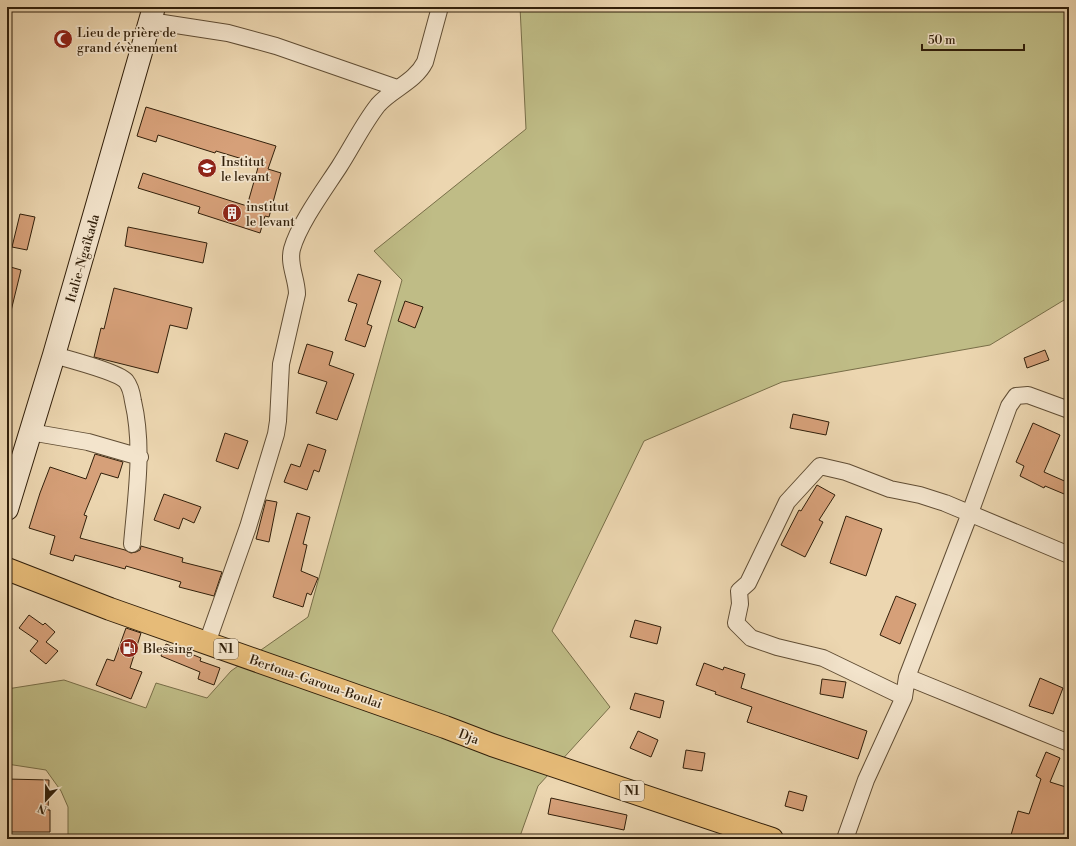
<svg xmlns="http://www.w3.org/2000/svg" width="1076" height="846" viewBox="0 0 1076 846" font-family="'Libre Bodoni',serif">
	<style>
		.green { fill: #bfbc86; stroke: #786e48 }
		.building { fill: #d6a079; stroke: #311f0a }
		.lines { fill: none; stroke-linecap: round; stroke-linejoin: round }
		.street-casing { stroke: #604d34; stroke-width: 18 }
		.secondary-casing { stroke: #311f0a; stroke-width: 24 }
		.highway-casing { stroke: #311f0a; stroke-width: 24 }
		.street { stroke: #f3e4cc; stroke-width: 16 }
		.secondary { stroke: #f3e4cc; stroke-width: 22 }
		.highway { stroke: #e6bb78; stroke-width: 22 }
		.labels { text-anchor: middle; stroke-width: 3.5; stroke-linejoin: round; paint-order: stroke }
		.shield { fill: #f3e4cc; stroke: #6b5a44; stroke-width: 1 }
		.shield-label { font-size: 12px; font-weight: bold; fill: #311f0a }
		.poi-label { font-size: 13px; fill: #311f0a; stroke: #f3e4cc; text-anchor: start }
		.street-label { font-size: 13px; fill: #311f0a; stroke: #f3e4cc }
	</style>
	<rect width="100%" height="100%" fill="#ecd6b0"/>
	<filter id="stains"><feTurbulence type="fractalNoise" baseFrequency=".005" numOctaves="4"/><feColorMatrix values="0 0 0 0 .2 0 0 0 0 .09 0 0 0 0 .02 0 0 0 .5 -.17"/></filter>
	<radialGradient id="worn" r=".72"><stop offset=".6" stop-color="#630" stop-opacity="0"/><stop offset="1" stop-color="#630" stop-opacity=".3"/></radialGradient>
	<path class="green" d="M 520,7 L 1069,7 L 1069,297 L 990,345 L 782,382 L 644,441 L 552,631 L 610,707 L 538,786 L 519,839 L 68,839 L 68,807 L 61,791 L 46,770 L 7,764 L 7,689 L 64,680 L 146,708 L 156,683 L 207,698 L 231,671 L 308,617 L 402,280 L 374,251 L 526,129 Z"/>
	<path class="building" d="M 146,107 L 276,146 L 268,169 L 281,173 L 269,217 L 265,216 L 260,233 L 198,213 L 200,207 L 138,188 L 143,173 L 247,206 L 259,164 L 216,151 L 215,153 L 158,135 L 156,142 L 137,136 Z
		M 20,214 L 35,217 L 27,250 L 12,247 Z
		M 128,227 L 207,243 L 203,263 L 125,246 Z
		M 7,266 L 21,270 L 11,311 L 7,310 Z
		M 358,274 L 381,281 L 367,324 L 372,326 L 365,347 L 345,340 L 357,304 L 348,301 Z
		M 114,288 L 192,308 L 187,329 L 170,325 L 158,373 L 94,357 L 101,328 L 104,329 Z
		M 405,301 L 423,307 L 415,328 L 398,321 Z
		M 307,344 L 333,352 L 329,365 L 354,374 L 337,420 L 316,413 L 327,382 L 298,373 Z
		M 1045,350 L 1049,360 L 1027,368 L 1024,358 Z
		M 793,414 L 829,422 L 826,435 L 790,428 Z
		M 1033,423 L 1060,435 L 1044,472 L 1069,483 L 1069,496 L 1045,486 L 1044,488 L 1020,476 L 1024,466 L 1016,462 Z
		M 225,433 L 248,441 L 238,469 L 216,461 Z
		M 308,444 L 326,450 L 319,472 L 314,470 L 307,490 L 284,482 L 291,464 L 300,467 Z
		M 95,454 L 123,462 L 118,478 L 101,473 L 84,515 L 87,516 L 80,538 L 125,550 L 131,553 L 136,552 L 140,550 L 141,546 L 183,558 L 182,562 L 222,572 L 214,596 L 179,587 L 181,582 L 126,566 L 125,569 L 75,555 L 73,561 L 50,554 L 55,536 L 29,528 L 40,493 L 50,467 L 86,479 Z
		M 817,485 L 835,495 L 819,520 L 823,522 L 805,557 L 781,545 L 799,510 L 801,511 Z
		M 164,494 L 201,507 L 194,523 L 183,518 L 179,529 L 154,520 Z
		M 266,500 L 277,502 L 269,542 L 256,539 Z
		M 297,513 L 310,517 L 303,544 L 307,545 L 301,571 L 318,578 L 311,595 L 307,593 L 303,607 L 273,597 Z
		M 846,516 L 882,529 L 866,576 L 830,563 Z
		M 896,596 L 916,604 L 900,644 L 880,635 Z
		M 29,615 L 43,625 L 45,623 L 55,632 L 46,642 L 58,651 L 46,664 L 30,651 L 38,641 L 19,628 Z
		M 635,620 L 661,627 L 657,644 L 630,637 Z
		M 126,628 L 141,633 L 130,668 L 142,672 L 131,699 L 96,685 L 107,659 L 114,661 Z
		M 166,644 L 201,658 L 200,661 L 220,668 L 214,685 L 198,679 L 200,672 L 161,656 Z
		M 704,663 L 723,670 L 724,667 L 745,674 L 741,688 L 867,731 L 858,759 L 747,722 L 752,707 L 715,694 L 716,692 L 696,685 Z
		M 1040,678 L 1063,688 L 1053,714 L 1029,706 Z
		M 822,679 L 846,682 L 843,698 L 820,694 Z
		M 635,693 L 664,701 L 660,718 L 630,709 Z
		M 638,731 L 658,740 L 651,757 L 630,748 Z
		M 686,750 L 705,753 L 702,771 L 683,768 Z
		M 1046,752 L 1060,758 L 1050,782 L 1069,788 L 1069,839 L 1023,839 L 1011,835 L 1018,811 L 1029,814 L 1041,779 L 1036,776 Z
		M 7,779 L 49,780 L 48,810 L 50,810 L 50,832 L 7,832 Z
		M 789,791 L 807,796 L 803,811 L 785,806 Z
		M 551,798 L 627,815 L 624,830 L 548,814 Z"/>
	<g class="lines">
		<g class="street-casing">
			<path id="street" d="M 150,21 L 228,33 L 276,46 L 397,88
				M 54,355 C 68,359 118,372 126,381 C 130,386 132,394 133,401 C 144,448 136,496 132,544
				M 30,432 L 88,442 L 140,457
				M 207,643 L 248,527 L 276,434 L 278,421 L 281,364 L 297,294 C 297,279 288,264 292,249 C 299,224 324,190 339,167 C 352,147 363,124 378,105 C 392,89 415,82 425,62 L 440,7
				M 907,677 L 970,513 L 1009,406 L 1016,396 L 1028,395 L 1069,410
				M 904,697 L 823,658 L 777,647 L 751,638 L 736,623 L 740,604 L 739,591 L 748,583 L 787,502 L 820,466 L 846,472 L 890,489 L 920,495 L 945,503 L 1069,555
				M 845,839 L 866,780 L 904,697 L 907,677 L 1069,743"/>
		</g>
		<g class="secondary-casing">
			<path id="secondary" d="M 7,509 L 54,355 L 154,7"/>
		</g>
		<g class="highway-casing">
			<path id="highway" d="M 7,569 L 110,609 L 445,727 L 492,745 L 772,839"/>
		</g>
		<use href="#street" class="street"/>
		<use href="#secondary" class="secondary"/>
		<use href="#highway" class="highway"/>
	</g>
	<defs>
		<g id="mosque-disc" transform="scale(1)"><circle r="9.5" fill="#8f2418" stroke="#f3e4cc"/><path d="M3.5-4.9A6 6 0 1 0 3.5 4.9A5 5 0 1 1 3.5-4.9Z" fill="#fff"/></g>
		<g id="school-disc" transform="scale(1)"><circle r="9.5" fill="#8f2418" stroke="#f3e4cc"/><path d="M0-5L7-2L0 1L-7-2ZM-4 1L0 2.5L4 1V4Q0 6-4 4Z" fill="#fff"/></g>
		<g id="building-disc" transform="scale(1)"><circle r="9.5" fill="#8f2418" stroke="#f3e4cc"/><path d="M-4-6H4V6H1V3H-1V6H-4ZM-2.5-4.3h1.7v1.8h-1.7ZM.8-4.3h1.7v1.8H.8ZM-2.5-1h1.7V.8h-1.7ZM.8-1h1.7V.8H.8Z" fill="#fff"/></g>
		<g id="fuel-disc" transform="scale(1)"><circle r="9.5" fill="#8f2418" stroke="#f3e4cc"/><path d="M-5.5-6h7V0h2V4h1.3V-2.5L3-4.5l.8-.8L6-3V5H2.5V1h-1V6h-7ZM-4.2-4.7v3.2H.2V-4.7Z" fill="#fff"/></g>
	</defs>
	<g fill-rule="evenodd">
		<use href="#mosque-disc" x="63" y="39"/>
		<use href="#school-disc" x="207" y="168"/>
		<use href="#building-disc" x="232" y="213"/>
		<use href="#fuel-disc" x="129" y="648"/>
	</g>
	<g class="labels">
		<g class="shield">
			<rect x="214" y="639" width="24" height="20" rx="3"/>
			<rect x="620" y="781" width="24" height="20" rx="3"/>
		</g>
		<g class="shield-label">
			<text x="226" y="653">N1</text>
			<text x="632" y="795">N1</text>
		</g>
		<g class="poi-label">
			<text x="77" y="37">Lieu de prière de<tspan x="77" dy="15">grand évènement</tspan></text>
			<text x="221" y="166">Institut<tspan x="221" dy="15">le levant</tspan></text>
			<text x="246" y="211">institut<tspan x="246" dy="15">le levant</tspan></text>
			<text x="143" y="653">Blessing</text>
		</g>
		<g class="street-label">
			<text transform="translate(82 258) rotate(-74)" y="5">Italie-Ngaîkada</text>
			<text transform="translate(316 681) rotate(19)" y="5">Bertoua-Garoua-Boulai</text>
			<text transform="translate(469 736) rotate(21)" y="5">Dja</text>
		</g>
	</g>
	<rect width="1076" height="846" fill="none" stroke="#ecd6b0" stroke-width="24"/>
	<rect x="8" y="8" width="1060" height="830" fill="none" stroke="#311f0a" stroke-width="2"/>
	<rect x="12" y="12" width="1052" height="822" fill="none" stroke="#311f0a"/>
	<g transform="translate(46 800) rotate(202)" stroke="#f3e4cc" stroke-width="3" paint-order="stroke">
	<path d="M0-3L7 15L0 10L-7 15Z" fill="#311f0a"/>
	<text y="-6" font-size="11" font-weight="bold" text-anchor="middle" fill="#311f0a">N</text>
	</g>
	<path d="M922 44v6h102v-6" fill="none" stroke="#311f0a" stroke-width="2"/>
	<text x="928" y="44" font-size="12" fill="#311f0a" stroke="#f3e4cc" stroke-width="3" paint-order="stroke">50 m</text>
	<rect width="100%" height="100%" filter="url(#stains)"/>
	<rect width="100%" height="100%" fill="url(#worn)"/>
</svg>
